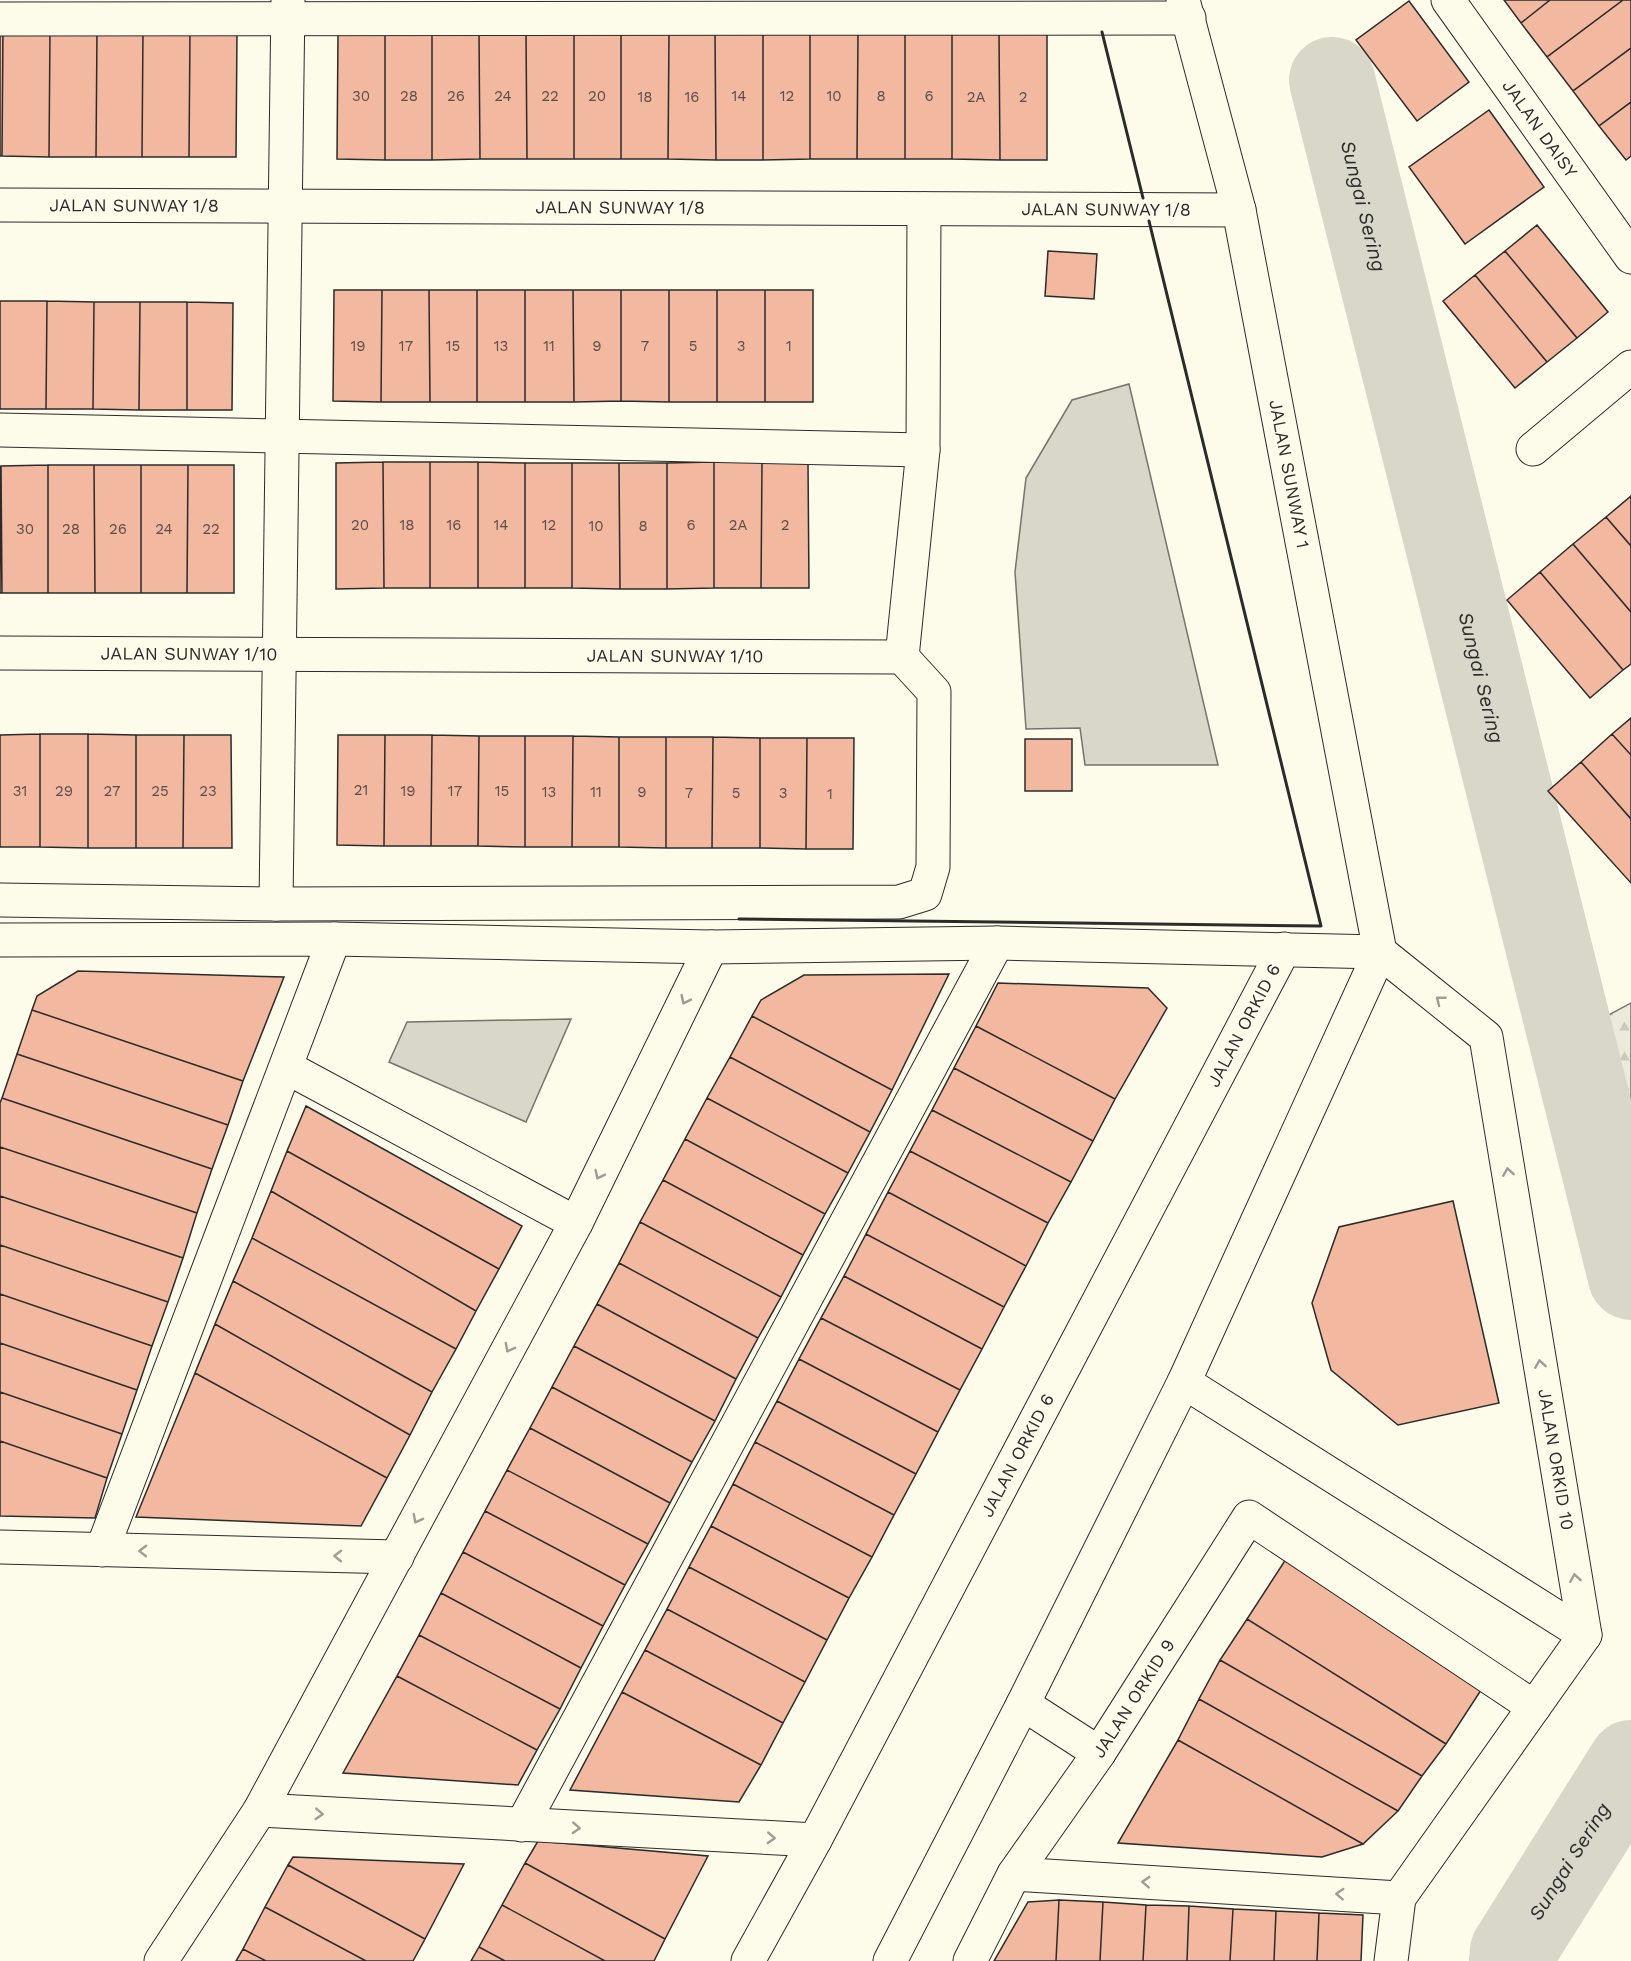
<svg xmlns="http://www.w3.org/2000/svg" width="1631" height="1961" viewBox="0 0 1631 1961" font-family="'Work Sans',sans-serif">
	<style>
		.forest { fill: url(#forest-firs); stroke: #74746e; stroke-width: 1.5 }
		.water { fill: #d8d7c9; stroke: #74746e; stroke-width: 1.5 }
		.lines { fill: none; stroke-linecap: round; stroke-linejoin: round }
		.river { stroke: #d8d7c9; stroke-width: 86 }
		.building { fill: #f2b8a0; stroke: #2b2b2b; stroke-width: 1.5 }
		.minor-casing { stroke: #2b2b2b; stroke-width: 35 }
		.minor { stroke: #fdfbea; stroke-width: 33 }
		.wall { stroke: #2b2b2b; stroke-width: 3 }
		.oneway { stroke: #9e9d94 }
		.labels { text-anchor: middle; stroke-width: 4.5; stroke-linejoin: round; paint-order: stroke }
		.number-label { font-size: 15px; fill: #5d4e48 }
		.street-label { font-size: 18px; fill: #2b2b2b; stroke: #fdfbea }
		.water-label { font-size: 20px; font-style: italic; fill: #2b2b2b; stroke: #fdfbea }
	</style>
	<defs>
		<pattern id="forest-firs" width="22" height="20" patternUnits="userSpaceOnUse" patternTransform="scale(1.5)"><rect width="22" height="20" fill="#ecebdb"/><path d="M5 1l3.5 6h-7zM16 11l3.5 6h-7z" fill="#cbcabc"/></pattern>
	</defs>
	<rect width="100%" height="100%" fill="#fdfbea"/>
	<path class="forest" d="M 1631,1003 L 1631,1184 L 1590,1025 Z"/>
	<path class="water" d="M 1129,384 L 1218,765 L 1085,765 L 1080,728 L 1026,729 L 1015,572 L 1026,478 L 1072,400 Z
		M 571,1019 L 526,1122 L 389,1062 L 407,1022 Z"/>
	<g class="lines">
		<g class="river">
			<path id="s1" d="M 1332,80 L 1631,1277"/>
			<path id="s2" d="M 1512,1961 L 1513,1951 L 1631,1763"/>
		</g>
	</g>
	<path class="building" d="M 1504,0 L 1550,0 L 1521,23 Z
		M 1550,0 L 1623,0 L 1547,57 L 1521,23 Z
		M 1623,0 L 1631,0 L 1631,48 L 1573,91 L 1547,57 Z
		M 1409,1 L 1469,82 L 1417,121 L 1356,40 Z
		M 0,29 L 3,29 L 2,156 L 0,156 Z
		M 3,29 L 50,30 L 49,157 L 2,156 Z
		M 50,30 L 97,30 L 96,157 L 49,157 Z
		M 97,30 L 143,30 L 142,157 L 96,157 Z
		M 143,30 L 190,30 L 189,157 L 142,157 Z
		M 190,30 L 237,30 L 236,157 L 189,157 Z
		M 338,33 L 385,33 L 385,160 L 337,159 Z
		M 385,33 L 432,33 L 432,160 L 385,160 Z
		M 432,33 L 479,33 L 480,159 L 432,160 Z
		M 479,33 L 526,33 L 527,159 L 480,159 Z
		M 526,33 L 574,33 L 574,159 L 527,159 Z
		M 574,33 L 621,34 L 621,159 L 574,159 Z
		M 715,33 L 716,160 L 668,159 L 669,34 Z
		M 715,33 L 763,33 L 763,160 L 716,160 Z
		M 763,33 L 810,33 L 810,159 L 763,160 Z
		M 810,33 L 858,33 L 857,159 L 810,159 Z
		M 858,33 L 905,33 L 905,159 L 857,159 Z
		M 905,33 L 952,34 L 952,159 L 905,159 Z
		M 1047,33 L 1047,160 L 1000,160 L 999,34 Z
		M 621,34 L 669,34 L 668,159 L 621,159 Z
		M 952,34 L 999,34 L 1000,160 L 952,159 Z
		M 1631,48 L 1631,102 L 1599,126 L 1573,91 Z
		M 1631,102 L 1631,156 L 1626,160 L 1599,126 Z
		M 1489,110 L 1544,187 L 1465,244 L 1409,167 Z
		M 1537,225 L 1608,312 L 1577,338 L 1505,251 Z
		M 1048,251 L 1097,254 L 1094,299 L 1045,296 Z
		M 1505,251 L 1577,338 L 1547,362 L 1475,275 Z
		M 1475,275 L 1547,362 L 1515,388 L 1443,301 Z
		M 334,290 L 382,290 L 381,402 L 333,401 Z
		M 382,290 L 429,290 L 430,402 L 381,402 Z
		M 429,290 L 477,290 L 477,402 L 430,402 Z
		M 477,290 L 525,290 L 525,402 L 477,402 Z
		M 525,290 L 573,290 L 574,402 L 525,402 Z
		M 573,290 L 621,290 L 621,401 L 574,402 Z
		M 621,290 L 669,290 L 669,402 L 621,401 Z
		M 669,290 L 717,290 L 717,402 L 669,402 Z
		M 717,290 L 765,290 L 765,402 L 717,402 Z
		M 765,290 L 813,290 L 813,402 L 765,402 Z
		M 0,301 L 47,301 L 46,409 L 0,409 Z
		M 47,301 L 94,302 L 93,409 L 46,409 Z
		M 94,302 L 140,302 L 139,410 L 93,409 Z
		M 140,302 L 187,302 L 187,410 L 139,410 Z
		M 187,302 L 233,303 L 232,410 L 187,410 Z
		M 383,462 L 384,588 L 336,589 L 336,463 Z
		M 383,462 L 430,462 L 430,588 L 384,588 Z
		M 430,462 L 478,462 L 478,588 L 430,588 Z
		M 478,462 L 525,463 L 525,588 L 478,588 Z
		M 714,462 L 714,588 L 667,589 L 667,463 Z
		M 714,462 L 762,462 L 761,588 L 714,588 Z
		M 762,462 L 808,462 L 809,588 L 761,588 Z
		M 525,463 L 572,463 L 572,588 L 525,588 Z
		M 572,463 L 619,463 L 620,589 L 572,588 Z
		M 619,463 L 667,463 L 667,589 L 620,589 Z
		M 48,465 L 48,593 L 2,593 L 1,466 Z
		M 48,465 L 94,465 L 95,593 L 48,593 Z
		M 94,465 L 141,465 L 141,593 L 95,593 Z
		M 141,465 L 188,465 L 187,593 L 141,593 Z
		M 188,465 L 234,465 L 234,593 L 187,593 Z
		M 0,466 L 2,593 L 0,593 Z
		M 1631,496 L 1631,546 L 1606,517 Z
		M 1606,517 L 1631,546 L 1631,612 L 1573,544 Z
		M 1573,544 L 1631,612 L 1631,664 L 1623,670 L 1540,572 Z
		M 1540,572 L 1623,670 L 1590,698 L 1507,600 Z
		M 1631,718 L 1631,755 L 1612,734 Z
		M 40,734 L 88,734 L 88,848 L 40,847 Z
		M 40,734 L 40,847 L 0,847 L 0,735 Z
		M 88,734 L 136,735 L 136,848 L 88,848 Z
		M 1612,734 L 1631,755 L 1631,819 L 1581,762 Z
		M 136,735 L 184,735 L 183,848 L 136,848 Z
		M 184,735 L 231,735 L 232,848 L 183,848 Z
		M 338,735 L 385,735 L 384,846 L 337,845 Z
		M 385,735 L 432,735 L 431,846 L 384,846 Z
		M 432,735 L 479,736 L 478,846 L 431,846 Z
		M 479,736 L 525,736 L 525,847 L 478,846 Z
		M 525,736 L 573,736 L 572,847 L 525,847 Z
		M 573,736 L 619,737 L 619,847 L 572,847 Z
		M 619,737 L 666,737 L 666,848 L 619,847 Z
		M 666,737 L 713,737 L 712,848 L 666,848 Z
		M 713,737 L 760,738 L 760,848 L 712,848 Z
		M 760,738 L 807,738 L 806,849 L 760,848 Z
		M 807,738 L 854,738 L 853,849 L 806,849 Z
		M 1025,739 L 1072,739 L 1072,791 L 1025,791 Z
		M 1581,762 L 1631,819 L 1631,883 L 1548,791 Z
		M 78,971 L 284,977 L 243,1081 L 32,1010 L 37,996 Z
		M 949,974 L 892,1090 L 752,1016 L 761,1000 L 804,975 Z
		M 998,983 L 1148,988 L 1167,1008 L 1115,1099 L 976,1026 Z
		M 32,1010 L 243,1081 L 228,1125 L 17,1054 Z
		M 752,1016 L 892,1090 L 870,1132 L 730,1057 Z
		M 976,1026 L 1115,1099 L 1093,1141 L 954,1068 Z
		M 17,1054 L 228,1125 L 212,1169 L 2,1098 Z
		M 730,1057 L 870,1132 L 848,1173 L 707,1098 Z
		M 954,1068 L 1093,1141 L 1071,1182 L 932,1110 Z
		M 2,1098 L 212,1169 L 197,1213 L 0,1147 L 0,1103 Z
		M 707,1098 L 848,1173 L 825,1214 L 685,1139 Z
		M 306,1106 L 522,1226 L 499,1269 L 287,1151 Z
		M 932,1110 L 1071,1182 L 1048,1223 L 910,1151 Z
		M 685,1139 L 825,1214 L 803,1255 L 663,1180 Z
		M 0,1147 L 197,1213 L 183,1258 L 0,1196 Z
		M 287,1151 L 499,1269 L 476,1311 L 271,1191 Z
		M 910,1151 L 1048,1223 L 1026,1266 L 888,1192 Z
		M 663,1180 L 803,1255 L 781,1297 L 640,1222 Z
		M 271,1191 L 476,1311 L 456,1349 L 252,1238 Z
		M 888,1192 L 1026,1266 L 1004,1307 L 866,1234 Z
		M 0,1196 L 183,1258 L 168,1302 L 0,1245 Z
		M 1453,1201 L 1499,1403 L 1398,1425 L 1331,1370 L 1312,1303 L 1339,1227 Z
		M 640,1222 L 781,1297 L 758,1338 L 619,1263 Z
		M 866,1234 L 1004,1307 L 982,1349 L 844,1276 Z
		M 252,1238 L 456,1349 L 432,1392 L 233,1281 Z
		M 0,1245 L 168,1302 L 152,1346 L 0,1294 Z
		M 619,1263 L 758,1338 L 736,1379 L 597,1304 Z
		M 844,1276 L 982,1349 L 960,1390 L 821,1318 Z
		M 233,1281 L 432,1392 L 410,1435 L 215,1324 Z
		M 0,1294 L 152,1346 L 137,1390 L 0,1343 Z
		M 597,1304 L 736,1379 L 715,1421 L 574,1346 Z
		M 821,1318 L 960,1390 L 938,1432 L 799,1359 Z
		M 215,1324 L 410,1435 L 387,1478 L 195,1373 Z
		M 0,1343 L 137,1390 L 122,1434 L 0,1392 Z
		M 574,1346 L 715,1421 L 692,1462 L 552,1387 Z
		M 799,1359 L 938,1432 L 916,1474 L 777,1401 Z
		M 195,1373 L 387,1478 L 361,1526 L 136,1517 Z
		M 552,1387 L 692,1462 L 670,1503 L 530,1428 Z
		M 0,1392 L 122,1434 L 107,1478 L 0,1441 Z
		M 777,1401 L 916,1474 L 894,1515 L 755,1442 Z
		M 530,1428 L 670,1503 L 648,1544 L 507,1470 Z
		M 0,1441 L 107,1478 L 95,1518 L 0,1516 Z
		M 755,1442 L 894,1515 L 872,1557 L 733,1484 Z
		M 507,1470 L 648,1544 L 625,1585 L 485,1511 Z
		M 733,1484 L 872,1557 L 849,1598 L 711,1526 Z
		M 485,1511 L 625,1585 L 603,1626 L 463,1552 Z
		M 711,1526 L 849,1598 L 827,1640 L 689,1567 Z
		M 463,1552 L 603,1626 L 581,1668 L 441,1593 Z
		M 1286,1559 L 1485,1684 L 1446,1744 L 1247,1619 Z
		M 689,1567 L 827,1640 L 805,1682 L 667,1609 Z
		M 441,1593 L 581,1668 L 560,1709 L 419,1635 Z
		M 667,1609 L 805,1682 L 783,1723 L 645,1650 Z
		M 1247,1619 L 1446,1744 L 1422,1776 L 1220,1660 Z
		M 419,1635 L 560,1709 L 537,1750 L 397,1676 Z
		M 645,1650 L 783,1723 L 761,1765 L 622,1692 Z
		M 1220,1660 L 1422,1776 L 1398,1811 L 1199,1699 Z
		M 397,1676 L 537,1750 L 518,1785 L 343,1773 Z
		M 622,1692 L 761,1765 L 739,1802 L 570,1790 Z
		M 1199,1699 L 1398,1811 L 1363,1844 L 1178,1740 Z
		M 1178,1740 L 1363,1844 L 1322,1857 L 1118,1843 Z
		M 538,1841 L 708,1856 L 665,1939 L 525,1863 Z
		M 293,1857 L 464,1864 L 425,1939 L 288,1865 Z
		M 525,1863 L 665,1939 L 654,1961 L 605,1961 L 502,1905 Z
		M 288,1865 L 425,1939 L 413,1961 L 366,1961 L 265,1907 Z
		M 1059,1900 L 1056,1961 L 994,1961 L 1028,1902 Z
		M 1059,1900 L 1103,1902 L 1100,1961 L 1056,1961 Z
		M 1103,1902 L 1146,1905 L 1143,1961 L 1100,1961 Z
		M 502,1905 L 605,1961 L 505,1961 L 479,1947 Z
		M 1146,1905 L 1189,1906 L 1187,1961 L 1143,1961 Z
		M 1189,1906 L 1233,1909 L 1230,1961 L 1187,1961 Z
		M 265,1907 L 366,1961 L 266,1961 L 243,1949 Z
		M 1233,1909 L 1276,1911 L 1274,1961 L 1230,1961 Z
		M 1276,1911 L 1319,1913 L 1317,1961 L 1274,1961 Z
		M 1319,1913 L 1363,1915 L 1361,1961 L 1317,1961 Z
		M 479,1947 L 505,1961 L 471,1961 Z
		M 243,1949 L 266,1961 L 236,1961 Z"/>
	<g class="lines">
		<g class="minor-casing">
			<g id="minor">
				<path id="s3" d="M 1183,0 L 1239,210 L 1380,952"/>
				<path id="s4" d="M 1448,0 L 1631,257"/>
				<path d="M 0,19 L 1189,18"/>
				<path id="s5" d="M 0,205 L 1239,210"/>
				<path d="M 0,430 L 923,450"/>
				<path d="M 1533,449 L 1631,367"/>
				<path id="s6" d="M 0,653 L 902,657"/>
				<path d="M 902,657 L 923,450 L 924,209"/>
				<path d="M 0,900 L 276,904 L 899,902 L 925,894 L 933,867 L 934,692 L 902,657"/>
				<path d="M 276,904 L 288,0"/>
				<path d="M 0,940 L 334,939 L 711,947 L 997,943 L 1380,952"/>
				<path id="s7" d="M 1380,952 L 1486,1037 L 1585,1635 L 1399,1898 L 1391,1961"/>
				<path d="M 286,1067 L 576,1223"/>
				<path d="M 1184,1382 L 1585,1635"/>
				<path d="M 0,1547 L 397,1557"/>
				<path d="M 102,1550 L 334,939"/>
				<path d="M 1023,1704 L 1099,1753"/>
				<path d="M 260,1810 L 815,1840"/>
				<path d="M 522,1825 L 997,943"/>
				<path d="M 1014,1874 L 1399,1898"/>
				<path d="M 161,1961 L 260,1810 L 576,1223 L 711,947"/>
				<path id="s8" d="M 748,1961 L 815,1840 L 1284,949"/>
				<path d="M 890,1961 L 1023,1704 L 1184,1382 L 1380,952"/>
				<path id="s9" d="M 970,1961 L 1014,1874 L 1099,1753 L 1249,1517 L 1534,1707"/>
			</g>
		</g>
		<use href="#minor" class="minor"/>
		<path class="wall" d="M 1102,32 L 1143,198
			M 739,919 L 1321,926 L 1149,221"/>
	</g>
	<defs><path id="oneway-chevron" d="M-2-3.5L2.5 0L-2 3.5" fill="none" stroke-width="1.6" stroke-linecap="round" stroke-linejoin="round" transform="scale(1.5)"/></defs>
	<g class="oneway">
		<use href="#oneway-chevron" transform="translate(685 1000) rotate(116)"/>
		<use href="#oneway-chevron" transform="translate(1440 1000) rotate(-141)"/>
		<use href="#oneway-chevron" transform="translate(1508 1172) rotate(-99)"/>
		<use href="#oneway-chevron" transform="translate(599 1175) rotate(116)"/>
		<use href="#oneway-chevron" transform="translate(509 1348) rotate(118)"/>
		<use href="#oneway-chevron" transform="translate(1540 1364) rotate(-99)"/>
		<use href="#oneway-chevron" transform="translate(417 1519) rotate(118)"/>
		<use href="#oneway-chevron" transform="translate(143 1551) rotate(-179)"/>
		<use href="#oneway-chevron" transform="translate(338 1556) rotate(-179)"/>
		<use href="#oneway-chevron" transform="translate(1575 1578) rotate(-99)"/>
		<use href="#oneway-chevron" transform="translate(319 1814) rotate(3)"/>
		<use href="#oneway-chevron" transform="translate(576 1828) rotate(3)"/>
		<use href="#oneway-chevron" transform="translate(771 1838) rotate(3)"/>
		<use href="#oneway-chevron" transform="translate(1146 1882) rotate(-177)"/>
		<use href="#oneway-chevron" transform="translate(1340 1894) rotate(-177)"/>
	</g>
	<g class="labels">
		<g class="number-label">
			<text x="361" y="101">30</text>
			<text x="409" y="101">28</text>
			<text x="456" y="101">26</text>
			<text x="503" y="101">24</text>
			<text x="550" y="101">22</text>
			<text x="597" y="101">20</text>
			<text x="739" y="101">14</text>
			<text x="787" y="101">12</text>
			<text x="834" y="101">10</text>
			<text x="881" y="101">8</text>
			<text x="929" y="101">6</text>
			<text x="645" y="102">18</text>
			<text x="692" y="102">16</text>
			<text x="976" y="102">2A</text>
			<text x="1023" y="102">2</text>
			<text x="358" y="351">19</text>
			<text x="406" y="351">17</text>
			<text x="453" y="351">15</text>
			<text x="501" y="351">13</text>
			<text x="549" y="351">11</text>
			<text x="597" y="351">9</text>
			<text x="645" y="351">7</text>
			<text x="693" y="351">5</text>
			<text x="741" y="351">3</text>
			<text x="789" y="351">1</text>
			<text x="360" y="530">20</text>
			<text x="407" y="530">18</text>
			<text x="454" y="530">16</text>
			<text x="501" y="530">14</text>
			<text x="549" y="530">12</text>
			<text x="691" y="530">6</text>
			<text x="738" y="530">2A</text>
			<text x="785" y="530">2</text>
			<text x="596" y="531">10</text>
			<text x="643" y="531">8</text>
			<text x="25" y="534">30</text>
			<text x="71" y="534">28</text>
			<text x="118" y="534">26</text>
			<text x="164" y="534">24</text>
			<text x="211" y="534">22</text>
			<text x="361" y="795">21</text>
			<text x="20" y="796">31</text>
			<text x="64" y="796">29</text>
			<text x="112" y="796">27</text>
			<text x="160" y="796">25</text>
			<text x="208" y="796">23</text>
			<text x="408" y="796">19</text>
			<text x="455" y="796">17</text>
			<text x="502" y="796">15</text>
			<text x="549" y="797">13</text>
			<text x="596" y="797">11</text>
			<text x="642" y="797">9</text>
			<text x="689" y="798">7</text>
			<text x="736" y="798">5</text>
			<text x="783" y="798">3</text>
			<text x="830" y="799">1</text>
		</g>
		<g class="street-label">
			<text dy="6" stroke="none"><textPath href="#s4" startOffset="158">JALAN DAISY</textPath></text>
			<text dy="6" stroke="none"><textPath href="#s5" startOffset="134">JALAN SUNWAY 1/8</textPath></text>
			<text dy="6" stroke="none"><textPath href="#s5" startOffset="620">JALAN SUNWAY 1/8</textPath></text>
			<text dy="6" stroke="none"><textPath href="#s5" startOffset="1106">JALAN SUNWAY 1/8</textPath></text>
			<text dy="6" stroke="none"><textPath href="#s3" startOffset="486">JALAN SUNWAY 1</textPath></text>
			<text dy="6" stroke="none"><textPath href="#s6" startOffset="189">JALAN SUNWAY 1/10</textPath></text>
			<text dy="6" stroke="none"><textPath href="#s6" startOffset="675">JALAN SUNWAY 1/10</textPath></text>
			<text dy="6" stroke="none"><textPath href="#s8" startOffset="1059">JALAN ORKID 6</textPath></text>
			<text dy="6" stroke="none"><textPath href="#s8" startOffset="573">JALAN ORKID 6</textPath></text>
			<text dy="6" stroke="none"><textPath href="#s7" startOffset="564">JALAN ORKID 10</textPath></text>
			<text dy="6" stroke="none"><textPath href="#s9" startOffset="310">JALAN ORKID 9</textPath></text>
		</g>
		<g class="water-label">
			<text dy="7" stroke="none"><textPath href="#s1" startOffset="130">Sungai Sering</textPath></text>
			<text dy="7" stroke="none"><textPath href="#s1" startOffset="616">Sungai Sering</textPath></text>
			<text dy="7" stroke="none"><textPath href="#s2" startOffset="116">Sungai Sering</textPath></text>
		</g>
	</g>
</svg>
